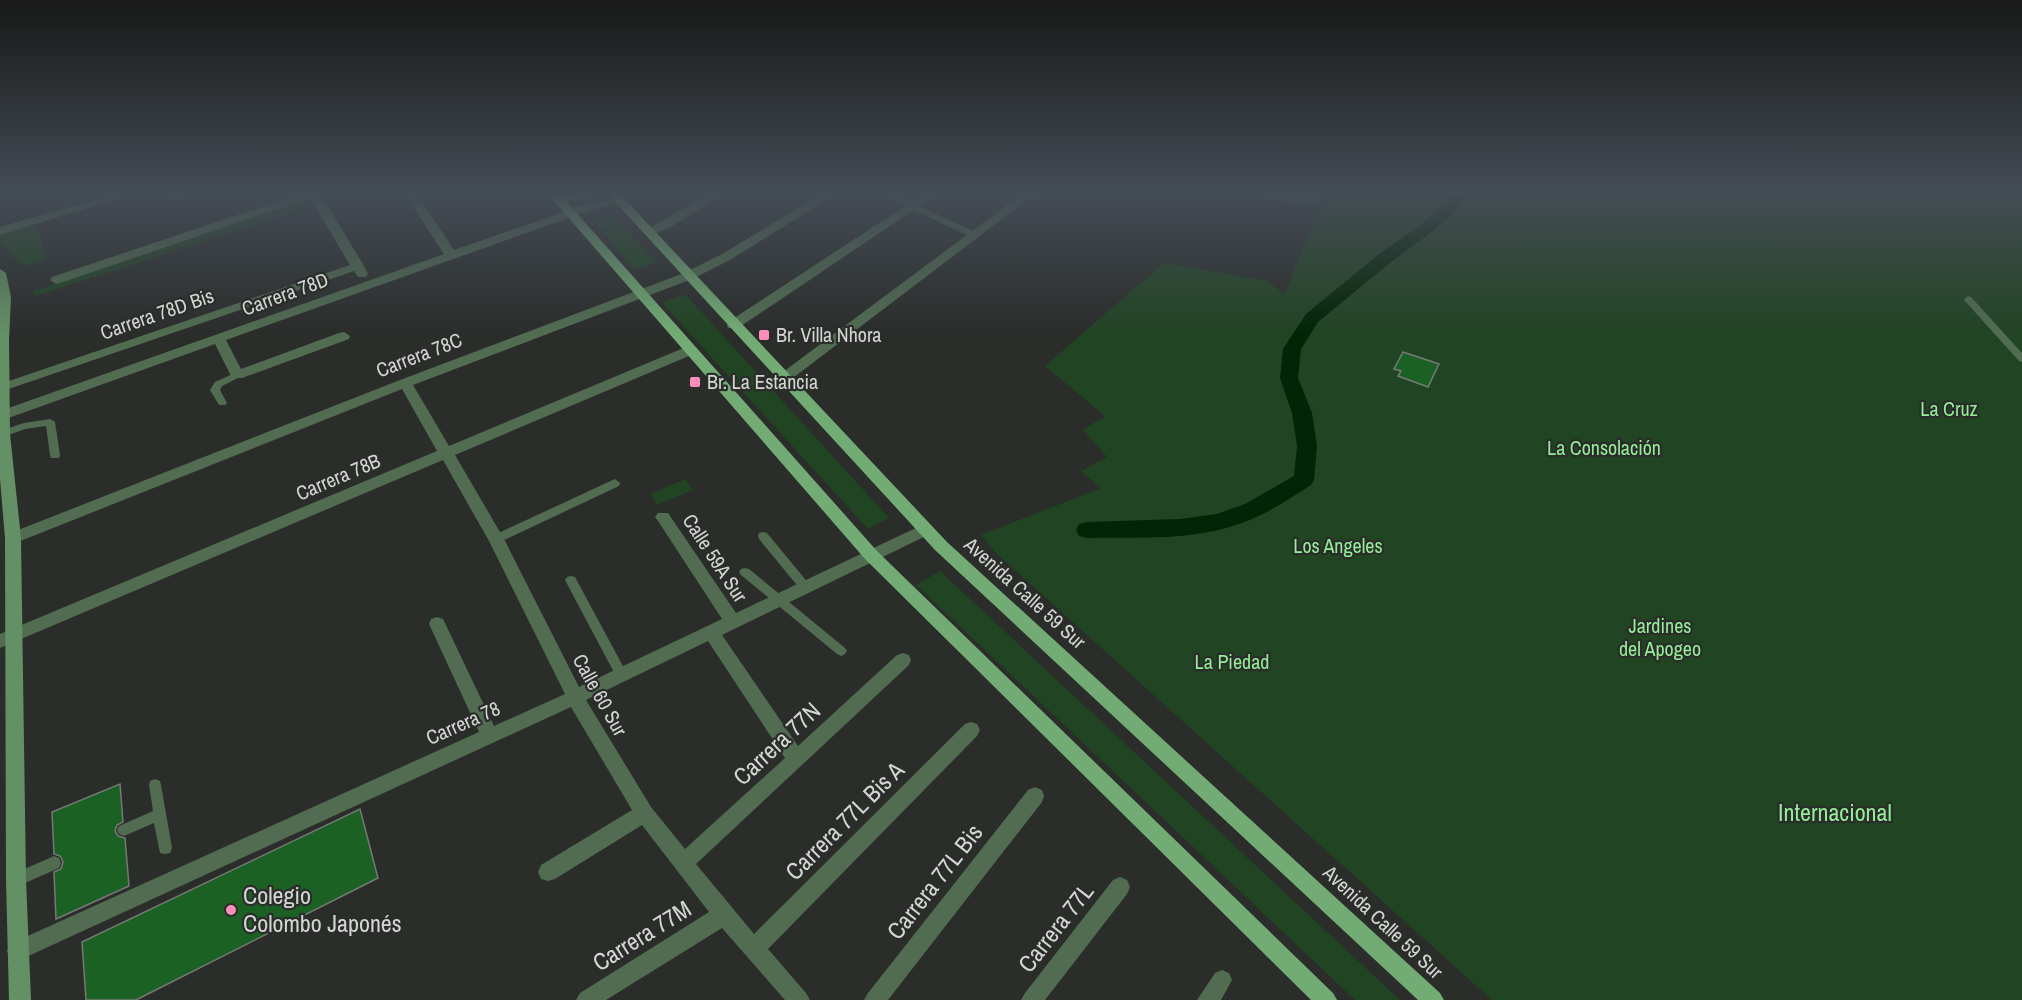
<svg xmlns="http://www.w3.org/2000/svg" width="2022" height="1000" viewBox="0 0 2022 1000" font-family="'Archivo Narrow',sans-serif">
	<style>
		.green { fill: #214423 }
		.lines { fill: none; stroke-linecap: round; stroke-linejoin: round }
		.canal { fill: #012505; fill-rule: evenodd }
		.building { fill: #1b6124; stroke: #767976; stroke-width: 1.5 }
		.service { fill: #516c51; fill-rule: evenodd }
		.pedestrian { fill: #516c51; fill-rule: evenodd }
		.minor { fill: #516c51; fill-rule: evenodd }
		.secondary { fill: #649065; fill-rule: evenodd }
		.primary { fill: #72ab74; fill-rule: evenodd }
		.poi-dot { fill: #fe8ebc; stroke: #2b2d2b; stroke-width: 2 }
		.labels { text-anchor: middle; stroke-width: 4.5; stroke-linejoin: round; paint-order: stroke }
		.street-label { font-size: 20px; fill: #d4d6d4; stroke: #2b2d2b }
		.poi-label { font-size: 20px; fill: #d4d6d4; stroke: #2b2d2b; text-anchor: start }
		.park-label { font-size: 20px; fill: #93ee97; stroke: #2b2d2b }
		.near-street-label { font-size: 24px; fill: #d4d6d4; stroke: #2b2d2b }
		.near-park-label { font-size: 24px; fill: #93ee97; stroke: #2b2d2b }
		.near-poi-label { font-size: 24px; fill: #d4d6d4; stroke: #2b2d2b; text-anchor: start }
	</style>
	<rect width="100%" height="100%" fill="#2b2d2b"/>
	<path class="green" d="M 1333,193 L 2022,193 L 2022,1000 L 1492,1000 L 996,553 L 981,535 L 1101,488 L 1081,471 L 1107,457 L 1083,430 L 1105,416 L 1045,366 L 1164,263 L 1268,281 L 1284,295 L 1320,208 Z
		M 301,201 L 305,208 L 35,296 L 33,291 Z
		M 614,215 L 656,262 L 635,270 L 594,221 Z
		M 35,225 L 47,259 L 25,266 L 0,243 L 0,235 Z
		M 685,294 L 889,518 L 868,529 L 662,303 Z
		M 685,479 L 693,490 L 657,505 L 651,494 Z
		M 940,571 L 1400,1000 L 1355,1000 L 916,585 Z"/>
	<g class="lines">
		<path class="canal" d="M 1454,193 L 1470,193 L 1461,206 L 1433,231 L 1391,262 L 1318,322 L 1301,349 L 1298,378 L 1312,413 L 1317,446 L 1314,480 L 1311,485 C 1289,499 1267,514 1242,523 C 1193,541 1139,537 1087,538 L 1079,536 L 1076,530 L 1079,524 L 1087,522 L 1180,519 L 1217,514 L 1245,504 L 1294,476 L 1297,446 L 1292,413 L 1280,378 L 1283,349 L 1306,314 L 1379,254 L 1421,225 Z"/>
	</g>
	<path class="building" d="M 1403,352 L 1439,364 L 1428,387 L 1398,376 L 1401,371 L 1394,369 Z
		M 120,784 L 123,822 L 117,825 L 115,831 L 118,836 L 125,838 L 129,886 L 56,919 L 54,872 L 61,869 L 63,862 L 60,856 L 54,854 L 52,812 Z
		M 360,809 L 378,878 L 136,1000 L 86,1000 L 82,942 Z"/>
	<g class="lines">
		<path class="service" d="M 184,193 L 196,193 L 173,201 L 169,199 Z
			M 1028,193 L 1037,193 L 1044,198 L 1043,200 L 1037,200 Z
			M 1968,296 L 1971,297 L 2022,353 L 2022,362 L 2019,361 L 1965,301 L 1964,299 Z
			M 237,372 L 240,373 L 242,375 L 240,377 L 222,386 L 220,390 L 227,403 L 225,405 L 219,405 L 210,390 L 215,382 Z
			M 50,419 L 55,422 L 60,455 L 59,458 L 51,458 L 50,455 L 46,426 L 25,429 L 3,437 L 0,437 L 0,431 L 24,423 Z
			M 615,479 L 620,483 L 619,486 L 500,542 L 492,542 L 491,539 L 492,536 Z
			M 763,532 L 767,533 L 809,584 L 811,587 L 809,590 L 801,590 L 759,539 L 758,536 L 759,533 Z
			M 745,568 L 749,569 L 845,648 L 847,651 L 845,654 L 841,656 L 837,654 L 741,575 L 739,572 L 741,569 Z
			M 571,576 L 575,577 L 625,670 L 627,674 L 625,678 L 621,679 L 617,678 L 565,580 L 567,577 Z
			M 155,779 L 160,781 L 161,785 L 172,848 L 170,853 L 165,854 L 160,853 L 154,823 L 124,836 L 119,834 L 117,830 L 119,826 L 153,811 L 149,785 L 150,781 Z
			M 54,856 L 59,858 L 61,863 L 59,868 L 16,887 L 11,885 L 9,880 L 11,875 Z"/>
		<path class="pedestrian" d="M 878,193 L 893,193 L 981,235 L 975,239 L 971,237 Z"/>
		<path class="minor" d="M 118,193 L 136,193 L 0,235 L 0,227 Z
			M 303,193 L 320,193 L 364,266 L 368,274 L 366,277 L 358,277 L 354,271 L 0,392 L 0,384 L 350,265 L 310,198 L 60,283 L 56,284 L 50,280 L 52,277 Z
			M 404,193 L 416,193 L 454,250 L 584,205 L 619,197 L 625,200 L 623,202 L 591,210 L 226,340 L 241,369 L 339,333 L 344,332 L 350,336 L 349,339 L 242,378 L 232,378 L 215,344 L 0,421 L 0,411 L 444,254 Z
			M 710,193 L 724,193 L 671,227 L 649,236 L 643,232 Z
			M 823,193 L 837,193 L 730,260 L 692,279 L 413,385 L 449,446 L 686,347 L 696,347 L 698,350 L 696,353 L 455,455 L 504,539 L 579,687 L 722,619 L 658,521 L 655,517 L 658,513 L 668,513 L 736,613 L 920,526 L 930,526 L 933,530 L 930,534 L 722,635 L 798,746 L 897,655 L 903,653 L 909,655 L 911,660 L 909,665 L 696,864 L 754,934 L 965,724 L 971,722 L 977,724 L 980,730 L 977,736 L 768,949 L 806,993 L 810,1000 L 785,1000 L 722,928 L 606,1000 L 576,1000 L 580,993 L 709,912 L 642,825 L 555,879 L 548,881 L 541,879 L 538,872 L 541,865 L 632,810 L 571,707 L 24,958 L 17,961 L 10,958 L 7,951 L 10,944 L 479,732 L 429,624 L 431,619 L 437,617 L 443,619 L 494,726 L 565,694 L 489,541 L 443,460 L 0,648 L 0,634 L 437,451 L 402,389 L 18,542 L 8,542 L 5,538 L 8,534 L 400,380 L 684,273 L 722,254 ZM 708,641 L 785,758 L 685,849 L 651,807 L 586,700 Z
			M 925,193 L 939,193 L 738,328 L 728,328 L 727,325 L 728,322 Z
			M 1023,193 L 1036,193 L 789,381 L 779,381 L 777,378 L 779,375 Z
			M 1250,193 L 1277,193 L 1309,198 L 1314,193 L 1326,193 L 1316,204 L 1312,205 L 1256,196 Z
			M 1035,787 L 1042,790 L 1044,796 L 1042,802 L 888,1000 L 864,1000 L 868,993 L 1028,790 Z
			M 1120,877 L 1127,880 L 1130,887 L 1127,894 L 1045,1000 L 1021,1000 L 1025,993 L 1113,880 Z
			M 1222,970 L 1229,973 L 1232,980 L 1221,1000 L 1197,1000 L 1215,973 Z"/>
		<path class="secondary" d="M 0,269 L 6,273 L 11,297 L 9,340 L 10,434 L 21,538 L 26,880 L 31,1000 L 9,1000 L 6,880 L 5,538 L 0,479 Z"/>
		<path class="primary" d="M 547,193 L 598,193 L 584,199 L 566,201 L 877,551 L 1333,993 L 1337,1000 L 1311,1000 L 865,559 Z
			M 607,193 L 619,193 L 947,542 L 1440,993 L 1444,1000 L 1418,1000 L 935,550 Z"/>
	</g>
	<linearGradient id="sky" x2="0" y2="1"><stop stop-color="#181918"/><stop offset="0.58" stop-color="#444c55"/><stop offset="1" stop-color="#444c55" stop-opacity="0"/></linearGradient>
	<rect width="2022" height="333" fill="url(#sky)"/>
	<g class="poi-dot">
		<rect x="758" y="329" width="12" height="12" rx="3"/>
		<rect x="689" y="376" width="12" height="12" rx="3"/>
		<circle cx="231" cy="910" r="6"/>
	</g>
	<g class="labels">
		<g class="street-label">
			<text transform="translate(285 294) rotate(-20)" y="7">Carrera 78D</text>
			<text transform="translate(157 314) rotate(-19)" y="7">Carrera 78D Bis</text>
			<text transform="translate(419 355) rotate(-21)" y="7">Carrera 78C</text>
			<text transform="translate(338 477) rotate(-23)" y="7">Carrera 78B</text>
			<text transform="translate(715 558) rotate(57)" y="7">Calle 59A Sur</text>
			<text transform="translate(1025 593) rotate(42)" y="7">Avenida Calle 59 Sur</text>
			<text transform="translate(600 695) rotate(61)" y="7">Calle 60 Sur</text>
			<text transform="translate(463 723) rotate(-24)" y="7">Carrera 78</text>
			<text transform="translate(1383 922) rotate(43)" y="7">Avenida Calle 59 Sur</text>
		</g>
		<g class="poi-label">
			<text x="776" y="342">Br. Villa Nhora</text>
			<text x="707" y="389">Br. La Estancia</text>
		</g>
		<g class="park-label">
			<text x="1949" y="416">La Cruz</text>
			<text x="1604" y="455">La Consolación</text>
			<text x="1338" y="553">Los Angeles</text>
			<text x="1660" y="633">Jardines<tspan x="1660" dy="23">del Apogeo</tspan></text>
			<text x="1232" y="669">La Piedad</text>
		</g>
		<g class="near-street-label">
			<text transform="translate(777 744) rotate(-43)" y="8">Carrera 77N</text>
			<text transform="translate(845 821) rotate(-45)" y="8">Carrera 77L Bis A</text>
			<text transform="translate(935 882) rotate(-52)" y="8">Carrera 77L Bis</text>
			<text transform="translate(1056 928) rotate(-52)" y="8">Carrera 77L</text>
			<text transform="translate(642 936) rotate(-32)" y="8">Carrera 77M</text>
		</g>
		<g class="near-park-label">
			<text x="1835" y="821">Internacional</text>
		</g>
		<g class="near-poi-label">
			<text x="243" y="904">Colegio<tspan x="243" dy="28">Colombo Japonés</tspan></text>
		</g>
	</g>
</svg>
